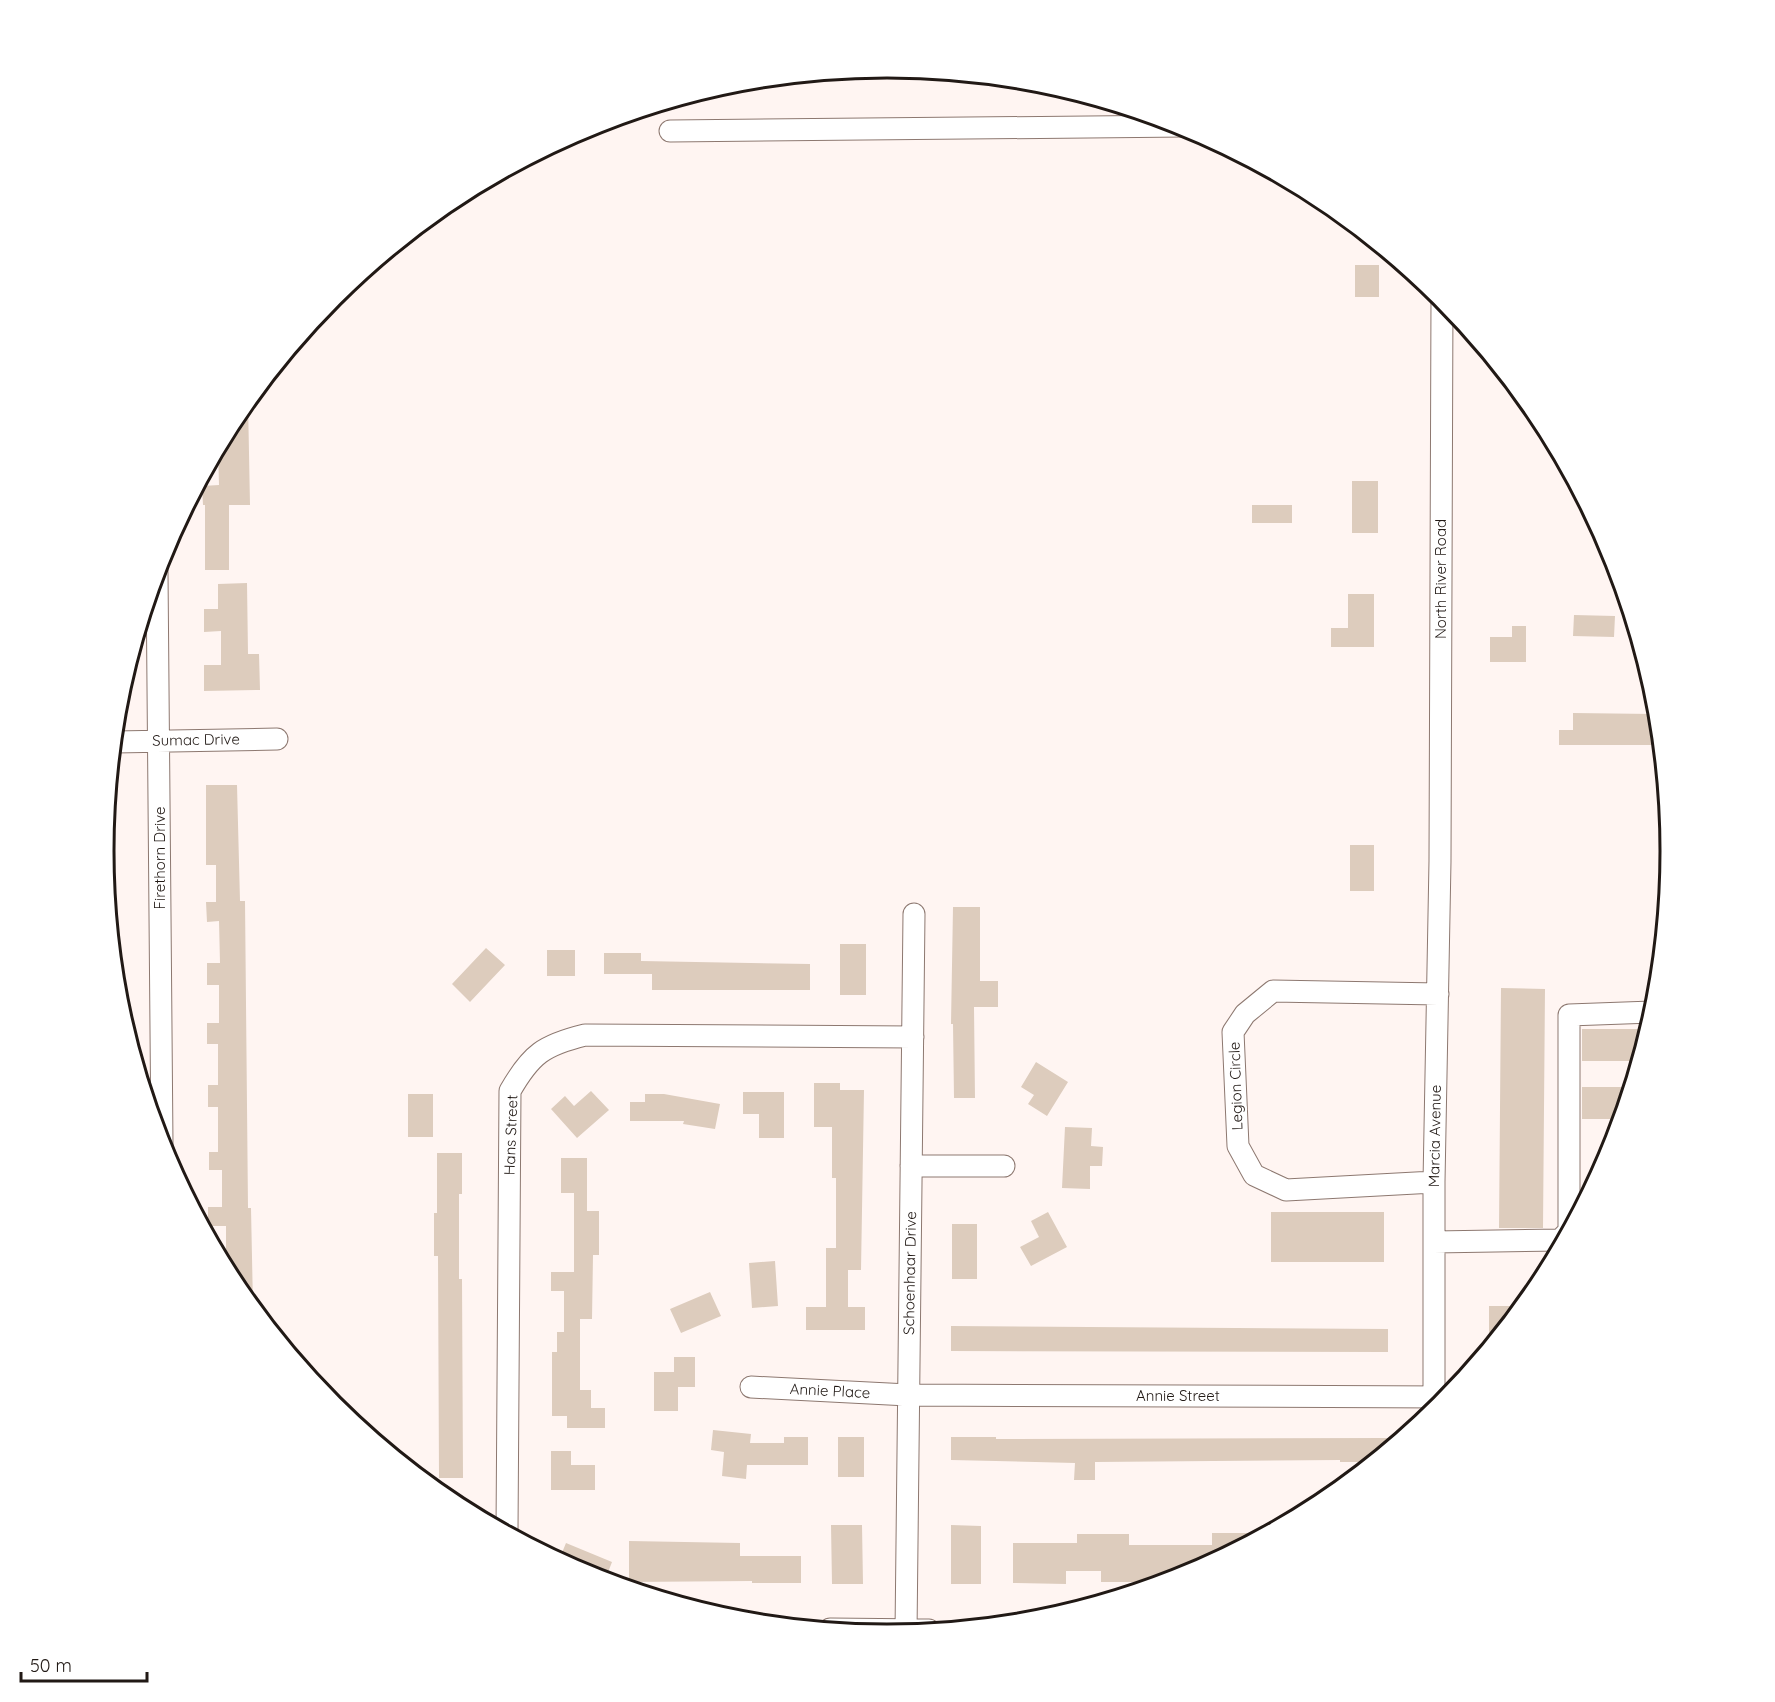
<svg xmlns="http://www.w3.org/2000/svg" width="1775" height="1702" viewBox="0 0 1775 1702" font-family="Quicksand,sans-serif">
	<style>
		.building { fill: #ddccbd }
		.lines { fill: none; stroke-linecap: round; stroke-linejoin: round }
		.minor-casing { stroke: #8d7870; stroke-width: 23 }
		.minor { stroke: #fff; stroke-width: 21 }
		.labels { text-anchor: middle; stroke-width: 4.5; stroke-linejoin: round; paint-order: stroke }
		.street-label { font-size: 15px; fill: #211915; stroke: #fff }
		.rim { fill: none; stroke: #211915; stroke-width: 3 }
	</style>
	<rect width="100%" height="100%" fill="#fff5f2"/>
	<path class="building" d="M 1355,265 L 1379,265 L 1379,297 L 1355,297 Z
		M 248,401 L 250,505 L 229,505 L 229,570 L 205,570 L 205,505 L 203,505 L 202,486 L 219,485 L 218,449 L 236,415 Z
		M 1352,481 L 1378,481 L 1378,533 L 1352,533 Z
		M 1252,505 L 1292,505 L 1292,523 L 1252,523 Z
		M 247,583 L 248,654 L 259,654 L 260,690 L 204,691 L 204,665 L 221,665 L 221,631 L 204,632 L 204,609 L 218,609 L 218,584 Z
		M 1348,594 L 1374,594 L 1374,647 L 1331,647 L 1331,628 L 1348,628 Z
		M 1574,615 L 1615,616 L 1614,637 L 1573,636 Z
		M 1512,626 L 1526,626 L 1526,662 L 1490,662 L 1490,637 L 1512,637 Z
		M 1573,713 L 1654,714 L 1653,745 L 1559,745 L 1559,730 L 1573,730 Z
		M 206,785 L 237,785 L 240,901 L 245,901 L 248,1208 L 251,1208 L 253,1306 L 236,1286 L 226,1267 L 226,1226 L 208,1226 L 208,1207 L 222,1207 L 222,1170 L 209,1170 L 209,1152 L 218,1152 L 218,1107 L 208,1107 L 208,1085 L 218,1085 L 218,1044 L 207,1044 L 207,1023 L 219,1023 L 219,985 L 207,985 L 207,963 L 220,963 L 219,921 L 207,922 L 206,902 L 216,902 L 216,865 L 206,865 Z
		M 1350,845 L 1374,845 L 1374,891 L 1350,891 Z
		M 953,907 L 980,907 L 980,981 L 998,981 L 998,1007 L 974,1007 L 975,1098 L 954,1098 L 953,1024 L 951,1024 Z
		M 840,944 L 866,944 L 866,995 L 840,995 Z
		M 486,948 L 505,965 L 470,1002 L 452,984 Z
		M 547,950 L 575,950 L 575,976 L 547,976 Z
		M 604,953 L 641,953 L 641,961 L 810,964 L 810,990 L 652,990 L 652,974 L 604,974 Z
		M 1501,988 L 1545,989 L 1543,1228 L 1499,1228 Z
		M 1582,1029 L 1648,1029 L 1639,1061 L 1582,1061 Z
		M 1036,1062 L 1068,1082 L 1047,1116 L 1028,1104 L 1034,1095 L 1021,1087 Z
		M 814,1083 L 840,1083 L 840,1090 L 864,1090 L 861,1270 L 848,1270 L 848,1307 L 865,1307 L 865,1330 L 806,1330 L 806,1307 L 826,1307 L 826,1248 L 836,1248 L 836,1178 L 832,1178 L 832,1127 L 814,1127 Z
		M 1582,1087 L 1631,1087 L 1621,1119 L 1582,1119 Z
		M 591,1091 L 609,1110 L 577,1138 L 551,1109 L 565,1096 L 574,1106 Z
		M 743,1092 L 784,1092 L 784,1138 L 759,1138 L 759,1114 L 743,1114 Z
		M 408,1094 L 433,1094 L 433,1137 L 408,1137 Z
		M 645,1094 L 664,1094 L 720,1104 L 715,1129 L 683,1124 L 684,1121 L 630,1121 L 630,1102 L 645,1102 Z
		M 1065,1127 L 1092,1128 L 1091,1146 L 1103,1147 L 1102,1166 L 1090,1166 L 1090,1189 L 1062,1188 Z
		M 437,1153 L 462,1153 L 462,1194 L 459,1194 L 459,1279 L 462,1279 L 463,1478 L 439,1478 L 438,1256 L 434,1256 L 434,1213 L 437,1213 Z
		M 561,1158 L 587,1158 L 587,1211 L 599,1211 L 599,1255 L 593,1255 L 592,1319 L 580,1319 L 580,1390 L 591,1390 L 591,1408 L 605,1408 L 605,1428 L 567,1428 L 567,1416 L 552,1416 L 552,1352 L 557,1352 L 557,1332 L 564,1332 L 564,1291 L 551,1291 L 551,1272 L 574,1272 L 574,1193 L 561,1193 Z
		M 1048,1212 L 1067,1247 L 1031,1266 L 1020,1247 L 1039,1237 L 1031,1221 Z
		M 1271,1212 L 1384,1212 L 1384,1262 L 1271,1262 Z
		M 952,1224 L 977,1224 L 977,1279 L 952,1279 Z
		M 775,1261 L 778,1306 L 752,1308 L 749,1263 Z
		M 710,1292 L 721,1316 L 681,1333 L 670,1309 Z
		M 1489,1306 L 1523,1306 L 1489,1347 Z
		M 951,1326 L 1388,1329 L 1388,1352 L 951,1351 Z
		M 674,1357 L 695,1357 L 695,1387 L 678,1387 L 678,1411 L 654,1411 L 654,1372 L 674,1372 Z
		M 713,1430 L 751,1434 L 750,1443 L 784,1443 L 784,1437 L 808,1437 L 808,1465 L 747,1465 L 746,1479 L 722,1476 L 724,1452 L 711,1450 Z
		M 838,1437 L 864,1437 L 864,1477 L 838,1477 Z
		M 951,1437 L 996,1437 L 996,1439 L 1388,1438 L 1388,1449 L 1372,1462 L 1340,1462 L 1340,1460 L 1095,1462 L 1095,1480 L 1074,1480 L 1075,1463 L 951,1460 Z
		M 551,1451 L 571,1451 L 571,1465 L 595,1465 L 595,1490 L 551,1490 Z
		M 831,1525 L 862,1525 L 863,1584 L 832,1584 Z
		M 951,1525 L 981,1526 L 981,1584 L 951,1584 Z
		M 1212,1533 L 1265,1533 L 1187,1575 L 1152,1586 L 1152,1582 L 1101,1582 L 1101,1571 L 1066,1571 L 1066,1584 L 1013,1583 L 1013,1543 L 1077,1543 L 1077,1534 L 1129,1534 L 1129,1545 L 1212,1545 Z
		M 629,1541 L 740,1543 L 740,1556 L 801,1556 L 801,1583 L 752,1583 L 752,1581 L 629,1582 Z
		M 566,1543 L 612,1562 L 605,1580 L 587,1575 L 559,1560 Z"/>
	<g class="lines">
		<g class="minor-casing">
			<path id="minor" d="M 670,131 L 1185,126
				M 157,572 L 162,1144
				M 115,742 L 277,739
				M 911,1166 L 1004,1166
				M 1434,1182 L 1286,1190 L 1254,1175 L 1238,1146 L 1233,1032 L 1245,1014 L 1273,991 L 1438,994
				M 1569,1229 L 1569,1015 L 1652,1012
				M 1434,1242 L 1560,1240 L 1568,1232
				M 751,1387 L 908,1395 L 1447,1397
				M 1434,1411 L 1434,1182 L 1440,861 L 1442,297
				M 507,1532 L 510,1091 C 531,1054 544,1045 585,1035 L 913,1037
				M 830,1629 L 929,1630
				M 906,1633 L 914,914"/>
		</g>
		<use href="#minor" class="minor"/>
	</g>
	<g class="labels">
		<g class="street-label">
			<text transform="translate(1441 579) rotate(-90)" y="5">North River Road</text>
			<text transform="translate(196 740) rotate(-1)" y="5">Sumac Drive</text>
			<text transform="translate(160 858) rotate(-90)" y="5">Firethorn Drive</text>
			<text transform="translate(1236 1086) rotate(-92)" y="5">Legion Circle</text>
			<text transform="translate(511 1135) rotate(-88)" y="5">Hans Street</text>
			<text transform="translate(1435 1136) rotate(-89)" y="5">Marcia Avenue</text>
			<text transform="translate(910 1273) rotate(-89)" y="5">Schoenhaar Drive</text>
			<text transform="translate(830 1391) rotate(3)" y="5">Annie Place</text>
			<text x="1178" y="1401">Annie Street</text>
		</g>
	</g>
	<path d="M0 0H1775V1702H0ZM114 851a773 773 0 1 1 1546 0a773 773 0 1 1-1546 0Z" fill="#fff" fill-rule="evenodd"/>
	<path class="rim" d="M114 851a773 773 0 1 1 1546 0a773 773 0 1 1-1546 0Z"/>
	<path d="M21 1672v9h126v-9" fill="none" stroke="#211915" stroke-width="3"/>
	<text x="30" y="1672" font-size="18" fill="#211915" stroke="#ffffff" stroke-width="4.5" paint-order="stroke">50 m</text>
</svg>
